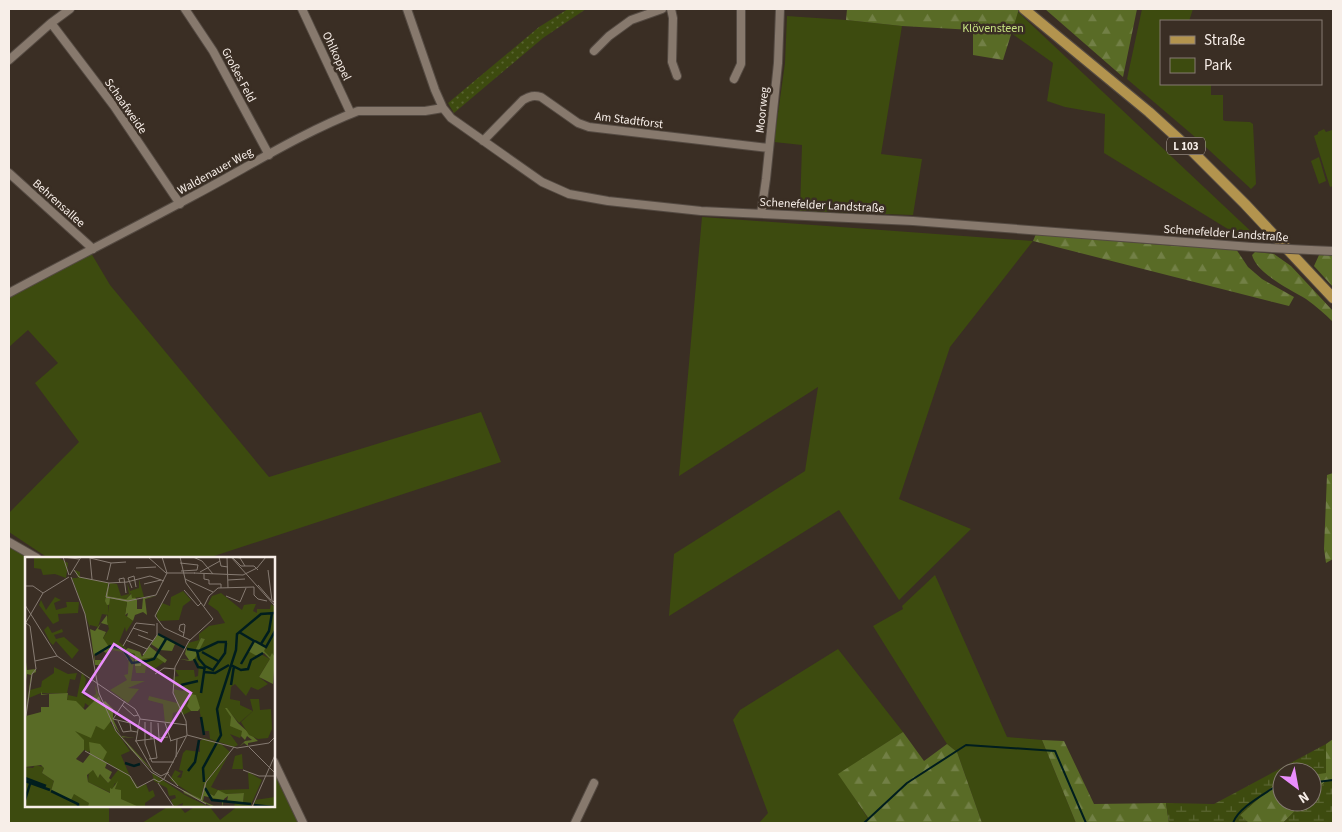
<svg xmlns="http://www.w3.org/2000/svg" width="1342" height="832" viewBox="0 0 1342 832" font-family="'Source Sans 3',sans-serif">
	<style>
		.green { fill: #3d4b0f }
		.forest { fill: url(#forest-firs) }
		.wetland { fill: url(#wetland-marsh) }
		.park { fill: url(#park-dots) }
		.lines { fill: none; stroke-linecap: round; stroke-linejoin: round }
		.stream { stroke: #001d1e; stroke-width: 2 }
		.minor-casing { stroke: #544a42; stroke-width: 10 }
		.major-casing { stroke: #544a42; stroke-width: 12 }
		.minor { stroke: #87796d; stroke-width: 8 }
		.major { stroke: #b3944e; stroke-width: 10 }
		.minor-bridge-casing { stroke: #544a42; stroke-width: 10; stroke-linecap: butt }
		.minor-bridge { stroke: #87796d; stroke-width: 8 }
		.labels { text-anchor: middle; stroke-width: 5; stroke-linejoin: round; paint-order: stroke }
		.shield { fill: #3a2e24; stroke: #beb4ad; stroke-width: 1 }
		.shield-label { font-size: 11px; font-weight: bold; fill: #f7eee8 }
		.park-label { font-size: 12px; fill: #c6e181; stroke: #3a2e24 }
		.street-label { font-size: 12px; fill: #f7eee8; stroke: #3a2e24 }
		.inset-river { fill: none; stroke: #001d1e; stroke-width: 2.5 }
		.inset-road { fill: none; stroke: #867b72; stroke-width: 1 }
		.view { fill: #ea8dfd; fill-opacity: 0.15; stroke: #ea8dfd; stroke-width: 2.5 }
		.inset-edge { fill: none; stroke: #f7eee8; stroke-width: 2.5 }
	</style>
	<defs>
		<pattern id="forest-firs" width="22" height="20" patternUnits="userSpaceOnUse" patternTransform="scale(1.25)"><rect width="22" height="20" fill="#596b26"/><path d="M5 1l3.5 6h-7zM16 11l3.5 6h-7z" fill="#728046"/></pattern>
		<pattern id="wetland-marsh" width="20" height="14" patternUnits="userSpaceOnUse" patternTransform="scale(1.25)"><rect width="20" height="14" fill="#3d4b0f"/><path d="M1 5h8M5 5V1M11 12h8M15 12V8" fill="none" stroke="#5a6532"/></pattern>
		<pattern id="park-dots" width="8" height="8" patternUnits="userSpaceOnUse" patternTransform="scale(1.25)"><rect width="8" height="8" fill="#3d4b0f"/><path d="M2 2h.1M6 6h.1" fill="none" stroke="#5a6532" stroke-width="1.8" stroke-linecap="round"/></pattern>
	</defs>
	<rect width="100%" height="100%" fill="#3a2e24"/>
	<path class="green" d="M 1142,9 L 1193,9 L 1189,21 L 1161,21 L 1161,84 L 1211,84 L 1211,95 L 1223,95 L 1223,120 L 1225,121 L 1250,122 L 1253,124 L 1256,184 L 1251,189 L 1195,137 L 1127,79 Z
		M 1018,12 L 1258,238 L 1236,234 L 1104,153 L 1105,114 L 1065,107 L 1047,101 L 1053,63 L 1011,33 Z
		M 787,16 L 846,20 L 902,26 L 881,154 L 922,159 L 913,215 L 800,211 L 802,145 L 774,142 L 785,63 Z
		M 1324,129 L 1326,132 L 1332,130 L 1333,135 L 1333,186 L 1330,187 L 1314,136 L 1318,134 L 1318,132 Z
		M 1319,157 L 1326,181 L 1319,184 L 1311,161 Z
		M 702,217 L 1033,241 L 950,347 L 899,499 L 971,529 L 899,600 L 839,510 L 669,616 L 674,554 L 805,471 L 818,387 L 679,476 Z
		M 91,253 L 110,285 L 269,477 L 481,412 L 501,462 L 208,558 L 48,558 L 9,532 L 9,513 L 79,442 L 35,383 L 58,363 L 28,330 L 9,347 L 9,295 Z
		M 9,544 L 33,558 L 26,558 L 26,806 L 109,806 L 109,823 L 9,823 Z
		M 935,575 L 1007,737 L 1042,740 L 1076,823 L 982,823 L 957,752 L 947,744 L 873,626 L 903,609 L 902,606 Z
		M 838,649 L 903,732 L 839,774 L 869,820 L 866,823 L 759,823 L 768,813 L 733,720 L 740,710 Z
		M 276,777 L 298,823 L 142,823 L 169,806 L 179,806 L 185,813 L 196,806 L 209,806 L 220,820 L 238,806 L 274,806 L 274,779 Z"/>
	<path class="forest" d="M 847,9 L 1019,9 L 1003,60 L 973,55 L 973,30 L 902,26 L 846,20 Z
		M 1045,9 L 1137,9 L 1123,77 Z
		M 1036,234 L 1163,245 L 1236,249 L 1248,267 L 1262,279 L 1294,297 L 1289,306 L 1033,241 Z
		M 1255,252 L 1274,254 L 1291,266 L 1333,311 L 1333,322 C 1325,314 1316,306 1306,299 C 1290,289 1257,274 1252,255 Z
		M 1319,255 L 1333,255 L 1333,287 L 1314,266 Z
		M 1333,473 L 1333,559 L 1326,563 L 1324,549 L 1327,475 Z
		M 903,732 L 924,761 L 947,744 L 957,752 L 982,823 L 866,823 L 869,819 L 838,774 Z
		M 1333,739 L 1333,779 L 1326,781 L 1312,794 L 1312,775 L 1326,772 L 1326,744 Z
		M 1042,740 L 1064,741 L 1094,804 L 1166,803 L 1169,823 L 1076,823 Z
		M 1282,782 L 1282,802 L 1304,802 L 1283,823 L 1249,823 L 1239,816 L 1276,783 Z"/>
	<path class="wetland" d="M 1326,744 L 1326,773 L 1312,775 L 1312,772 L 1282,772 L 1282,782 L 1276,783 L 1240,815 L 1249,823 L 1169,823 L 1166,803 L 1214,804 Z
		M 1333,779 L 1333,823 L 1283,823 L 1304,802 L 1312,802 L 1312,794 L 1326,781 Z"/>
	<path class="park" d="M 568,9 L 586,9 L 543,38 L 454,113 L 448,103 L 539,27 Z"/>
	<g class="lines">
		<path class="stream" d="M 1312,781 L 1317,782 L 1333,780
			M 864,823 L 907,783 L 966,745 L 1055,751 L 1086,823
			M 1233,823 C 1238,808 1263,795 1276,786 L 1282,784"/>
		<g class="minor-casing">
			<path id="minor" d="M 185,9 L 213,51 L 269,155
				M 302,9 L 351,114
				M 407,9 L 435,90 L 443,108 L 451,118 L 542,182 L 569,194 L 608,201 L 701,211 L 913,221 L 1252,247
				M 671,9 L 673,18 L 672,62 L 677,76
				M 51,23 L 114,106 L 180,204
				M 594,51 L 609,36 L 631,20 L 662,9
				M 9,60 L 51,23 L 70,9
				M 734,79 L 741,64 L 741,9
				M 483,141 L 523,100 C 530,96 534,95 541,97 L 578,123 L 589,127 L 769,148
				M 9,173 L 93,249
				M 761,214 L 766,179 L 778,63 L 780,9
				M 1310,250 L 1333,251
				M 9,293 C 70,260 132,229 193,196 C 248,167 301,133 358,111 L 425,111 L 443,108
				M 9,542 L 37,558
				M 274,762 L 303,823
				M 575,823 L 594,783"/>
		</g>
		<g class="major-casing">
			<path id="major" d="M 1024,9 L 1149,112 L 1193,152 L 1245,204 L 1333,298"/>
		</g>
		<use href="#minor" class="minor"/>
		<use href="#major" class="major"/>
		<g class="minor-bridge-casing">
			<path id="minor-bridge" d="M 1252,247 L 1310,250"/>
		</g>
		<use href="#minor-bridge" class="minor-bridge"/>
	</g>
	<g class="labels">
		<rect class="shield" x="1167" y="137.5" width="38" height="17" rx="4"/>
		<g class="shield-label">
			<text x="1186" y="150">L 103</text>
		</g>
		<g class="park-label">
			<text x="993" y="32">Klövensteen</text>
		</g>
		<g class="street-label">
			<text transform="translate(337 56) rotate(65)" y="4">Ohlkoppel</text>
			<text transform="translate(239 75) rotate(62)" y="4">Großes Feld</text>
			<text transform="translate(126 106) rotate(55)" y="4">Schaafweide</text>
			<text transform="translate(762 110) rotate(-84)" y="4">Moorweg</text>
			<text transform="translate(629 120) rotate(7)" y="4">Am Stadtforst</text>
			<text transform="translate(215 171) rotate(-29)" y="4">Waldenauer Weg</text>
			<text transform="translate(59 203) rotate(42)" y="4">Behrensallee</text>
			<text transform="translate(822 205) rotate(3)" y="4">Schenefelder Landstraße</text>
			<text transform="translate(1226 233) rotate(4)" y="4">Schenefelder Landstraße</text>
		</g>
	</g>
	<g transform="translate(25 557)">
		<rect width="250" height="250" fill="#3a2e24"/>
		<path d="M 9,0 L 37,0 L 34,1 L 43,6 L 41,21 L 30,17 L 18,18 L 16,12 L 9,11 ZM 50,13 L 55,15 L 55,20 L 84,26 L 83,58 L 77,57 L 73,70 L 65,68 L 65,71 L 47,21 L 53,21 ZM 196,36 L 217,53 L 219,48 L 226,47 L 231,47 L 228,54 L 232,56 L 232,52 L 245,52 L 246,47 L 250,50 L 250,100 L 247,97 L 245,100 L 238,94 L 241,91 L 230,84 L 226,92 L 245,102 L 234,120 L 243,127 L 233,133 L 226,130 L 221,139 L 210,127 L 206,130 L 205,142 L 215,144 L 215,148 L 228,154 L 214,166 L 202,152 L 210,168 L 218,175 L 215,181 L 205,177 L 213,188 L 209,190 L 185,182 L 184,174 L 179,174 L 171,138 L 162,145 L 166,154 L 158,158 L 155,154 L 148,156 L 147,163 L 150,167 L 140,166 L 138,147 L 123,143 L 124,139 L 152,146 L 148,132 L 158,134 L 160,131 L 149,129 L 149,120 L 154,119 L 150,113 L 169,113 L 170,120 L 173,119 L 174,107 L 168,101 L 180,82 L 176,81 L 170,95 L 161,92 L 163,86 L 174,83 L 174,77 L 184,69 L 200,66 L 193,54 L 183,47 L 187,39 ZM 30,40 L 36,43 L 29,46 L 31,53 L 42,50 L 41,45 L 54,45 L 53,56 L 33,57 L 34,64 L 28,67 L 14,48 L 16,43 L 21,53 ZM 23,69 L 27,76 L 37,72 L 38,75 L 29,78 L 31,82 L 39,80 L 54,93 L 47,102 L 31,84 L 28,88 L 25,85 L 19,73 ZM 104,95 L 110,97 L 106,124 L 120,124 L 103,131 L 114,132 L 103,146 L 85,133 L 102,123 L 99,118 L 103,117 ZM 131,100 L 139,105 L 128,113 L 121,109 L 120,116 L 111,116 L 110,109 L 116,109 L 117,102 ZM 29,110 L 43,117 L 52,116 L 50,123 L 45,122 L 42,136 L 16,136 L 4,141 L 5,133 L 16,130 L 17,124 L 29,116 ZM 57,115 L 61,122 L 58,138 L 64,142 L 71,137 L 70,128 L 74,139 L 64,149 L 60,146 L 59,151 L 42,143 L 43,138 L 52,140 ZM 85,165 L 105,194 L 96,198 L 104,217 L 113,230 L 121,227 L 124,235 L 128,233 L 130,239 L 120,246 L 120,250 L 109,249 L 96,242 L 90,232 L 91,227 L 90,226 L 86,236 L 63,225 L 64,214 L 68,213 L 74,220 L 75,217 L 83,226 L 93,213 L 78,203 L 71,189 L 63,195 L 58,192 L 49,174 L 71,169 L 79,172 ZM 179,181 L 195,186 L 205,195 L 186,230 L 193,233 L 224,232 L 223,215 L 237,223 L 225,250 L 209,250 L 210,245 L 218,246 L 219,236 L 201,237 L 190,243 L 185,241 L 190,241 L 193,233 L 189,239 L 182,235 L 179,226 L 176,243 L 145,223 L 150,213 L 156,216 L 152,220 L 156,221 L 158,214 L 154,213 L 158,196 L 161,193 L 175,195 L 175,184 ZM 217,197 L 218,212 L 207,212 L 210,199 ZM 10,208 L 19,210 L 17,216 L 29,224 L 26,234 L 46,243 L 49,236 L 65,246 L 63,250 L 0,250 L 0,210 L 8,211 ZM 127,216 L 160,238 L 184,250 L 157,250 L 158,246 L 149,250 L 146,243 L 151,241 L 150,238 L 144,239 L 142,231 L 129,224 ZM 250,240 L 250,250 L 228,250 L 230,243 Z" fill="#3d4b0f"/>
		<path d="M 84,26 L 83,39 L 101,42 L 107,36 L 112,43 L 112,52 L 117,52 L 118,41 L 131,39 L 120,42 L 122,58 L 118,55 L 110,58 L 108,64 L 102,60 L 103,56 L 100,58 L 102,45 L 82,48 L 80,44 ZM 82,58 L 83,68 L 76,66 L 73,72 L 81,75 L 78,81 L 94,92 L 87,91 L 81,96 L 77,93 L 69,98 L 70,103 L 80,103 L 77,108 L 70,108 L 65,72 L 70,74 ZM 133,77 L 150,87 L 147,94 L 135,93 L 126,87 ZM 176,81 L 180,82 L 169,103 L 165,104 L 154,102 L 164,103 L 160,97 L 161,92 L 170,94 ZM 230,84 L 241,90 L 239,94 L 245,100 L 247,96 L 250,100 L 248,127 L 234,120 L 245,102 L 239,96 L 232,99 L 223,94 ZM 124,89 L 142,103 L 140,106 L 131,100 L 117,102 L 116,109 L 110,109 L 110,97 L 104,95 L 103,103 L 98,95 L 103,91 L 115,95 L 117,100 ZM 1,105 L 2,113 L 11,112 L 11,115 L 7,117 L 1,159 L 16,155 L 16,150 L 24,150 L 24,137 L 16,138 L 16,134 L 17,137 L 43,136 L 42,143 L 51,144 L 60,153 L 74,139 L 77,147 L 80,144 L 88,152 L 88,162 L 96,179 L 110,181 L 97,180 L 129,215 L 106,193 L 86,164 L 79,173 L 71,169 L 66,181 L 50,174 L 59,183 L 59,193 L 51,202 L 58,206 L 65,197 L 64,185 L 75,187 L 82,195 L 78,203 L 82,206 L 80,211 L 87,215 L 84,221 L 86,223 L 83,226 L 75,217 L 73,221 L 68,213 L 62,218 L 63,225 L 85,236 L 85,231 L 87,232 L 93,224 L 90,232 L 96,233 L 96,242 L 114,250 L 63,250 L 64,246 L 49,237 L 46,243 L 26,234 L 29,224 L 17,216 L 19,211 L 16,208 L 0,210 L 0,160 L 6,118 L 2,117 L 0,131 ZM 166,137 L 171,138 L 175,151 L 173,154 L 166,154 L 162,149 ZM 200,151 L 202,151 L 213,166 L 233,184 L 223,186 L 223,189 L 219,186 L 214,190 L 220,184 L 227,183 L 222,179 L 220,183 L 216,179 L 217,174 L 205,169 L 206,160 ZM 180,224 L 182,235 L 189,239 L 193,233 L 201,237 L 219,236 L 218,246 L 202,244 L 203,239 L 199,242 L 197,250 L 197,243 L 179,239 L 178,244 L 191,250 L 188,250 L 159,236 L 158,233 L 176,242 Z" fill="#596b26"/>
		<path d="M 85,41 L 102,45 L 100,58 L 108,64 L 101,75 L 100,70 L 94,85 L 101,91 L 98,95 L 86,93 L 78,81 L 84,72 L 82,64 Z" fill="#3d4b0f"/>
		<path d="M 158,34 L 166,43 L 158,49 L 154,63 L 133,64 L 131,56 L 137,46 L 145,49 L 146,40 Z" fill="#3d4b0f"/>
		<path d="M 114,22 L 119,40 L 107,41 L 106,36 L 101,42 L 83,39 L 85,26 L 92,27 L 96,39 L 104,37 L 102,26 L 105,34 L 114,31 ZM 225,142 L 234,142 L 235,153 L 246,152 L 247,172 L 243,181 L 233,182 L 224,178 L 216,165 L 228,154 Z" fill="#3d4b0f"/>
		<path class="inset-river" d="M 214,75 L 229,84 L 216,107M 133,77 L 160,91M 230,84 L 241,90 L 250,74M 236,87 L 244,74 L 247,56M 97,91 L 107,106 L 122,104 L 129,102 L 141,82M 162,92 L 174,94 L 193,85 L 202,85M 172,94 L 174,102 L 180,109 L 179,114M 177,95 L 193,104M 70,98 L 85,89 L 95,91M 169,102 L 173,110 L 179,111M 206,108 L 216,113 L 223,112 L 226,103 L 238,96M 180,109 L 188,113 L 200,96 L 201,86M 156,128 L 173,124M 206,128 L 209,109M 176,136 L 179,115 L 190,116 L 204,108M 176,160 L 179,178M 100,206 L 109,209 L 115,207M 163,214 L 170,205 L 174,183M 0,221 L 21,229M 0,224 L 25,233M 179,225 L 178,211 L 196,178 L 192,152 L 211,93 L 212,77 L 236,57 L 250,56M 180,231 L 187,243 L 226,247M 26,234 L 53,247 L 53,250M 0,243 L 5,227M 229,248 L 248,250"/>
		<path class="inset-road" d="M 38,0 L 54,2M 38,0 L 44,18M 123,0 L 141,16 L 170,16M 155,0 L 161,26 L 188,62 L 164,84 L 150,110 L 148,136 L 161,164 L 162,178M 168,0 L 177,4 L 188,17M 194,0 L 196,9 L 203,10M 202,0 L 203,31M 206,0 L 250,49M 207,0 L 216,9 L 229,9 L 233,13M 209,0 L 215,1 L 220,9M 65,1 L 86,6 L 101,5M 65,1 L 67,22M 155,6 L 173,8M 111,11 L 131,10M 49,13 L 54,20 L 84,26 L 102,25 L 125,19 L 139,24M 243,13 L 247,44 L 250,45M 156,14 L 172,13 L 173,8M 175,15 L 195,4M 169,16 L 218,18 L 232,11 L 241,0M 179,17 L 179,22 L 184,23 L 184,27 L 196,27 L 196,31M 45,18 L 56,0M 46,20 L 60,57 L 74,136 L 91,174 L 126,215 L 181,247M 160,22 L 188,35M 82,23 L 86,6M 203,23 L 220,22M 84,26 L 81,40 L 103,44 L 131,38 L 142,16 L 137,0M 95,26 L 94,22 L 99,21 L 101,36M 119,27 L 136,23M 233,28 L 246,43M 0,29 L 8,29 L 18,36M 229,30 L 229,38 L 233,42 L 242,44M 107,31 L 103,21 L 109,19 L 111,30M 144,33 L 130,59 L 139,71 L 165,83M 159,33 L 173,49 L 176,46M 201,39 L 215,45 L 221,31M 0,48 L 32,99 L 110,152 L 115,161 L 111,184 L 128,214 L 136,219 L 144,215M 179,49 L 184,39 L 193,31 L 229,30M 0,67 L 18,36 L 44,20M 108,71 L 123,76M 113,78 L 128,84M 158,80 L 159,76 L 160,68 L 159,67 L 155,68 L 154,73 L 159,76M 101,83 L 122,92M 98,89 L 111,66 L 130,68M 118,98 L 132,78 L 132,66M 10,104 L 32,99M 130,117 L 139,111 L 150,112M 250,126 L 250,144M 100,144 L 88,162 L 105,166 L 106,174 L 112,175M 97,148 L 109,159 L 113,158M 1,159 L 7,117 L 11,112 L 5,69 L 1,66M 115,162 L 162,168M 93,164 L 98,175 L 106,174M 120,165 L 120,187 L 127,205 L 149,205M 126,165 L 126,182M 133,166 L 134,181M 140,166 L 146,184M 162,178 L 212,191 L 244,186 L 250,180M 110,184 L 143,180M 145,184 L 161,179M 224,190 L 250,216M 60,194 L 105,219 L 112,231 L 129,222 L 134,225 L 139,222 L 162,178M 151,200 L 152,182M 124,202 L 132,201 L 129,181M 218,213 L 234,219 L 250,219M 142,216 L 153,229M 133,226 L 149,250M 176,243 L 181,225 L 209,190M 227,250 L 250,198"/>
		<path class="view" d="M 89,87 L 166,136 L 136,184 L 58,135 Z"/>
		<rect width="250" height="250" class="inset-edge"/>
	</g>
	<rect width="1342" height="832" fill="none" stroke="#f7eee8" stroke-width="20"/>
	<rect x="1160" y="20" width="162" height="65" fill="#3a2e24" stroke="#867b72"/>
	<rect x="1170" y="36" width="25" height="8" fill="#b3944e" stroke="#867b72"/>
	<text x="1204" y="45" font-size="15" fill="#f7eee8">Straße</text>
	<rect x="1170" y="58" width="25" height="15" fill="#3d4b0f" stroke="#867b72"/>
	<text x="1204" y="70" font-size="15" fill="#f7eee8">Park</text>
	<g transform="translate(1297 787) rotate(148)"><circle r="24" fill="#3a2e24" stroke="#867b72"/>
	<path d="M0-4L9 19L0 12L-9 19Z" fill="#ea8dfd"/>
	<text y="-8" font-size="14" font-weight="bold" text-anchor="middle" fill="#f7eee8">N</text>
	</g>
</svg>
